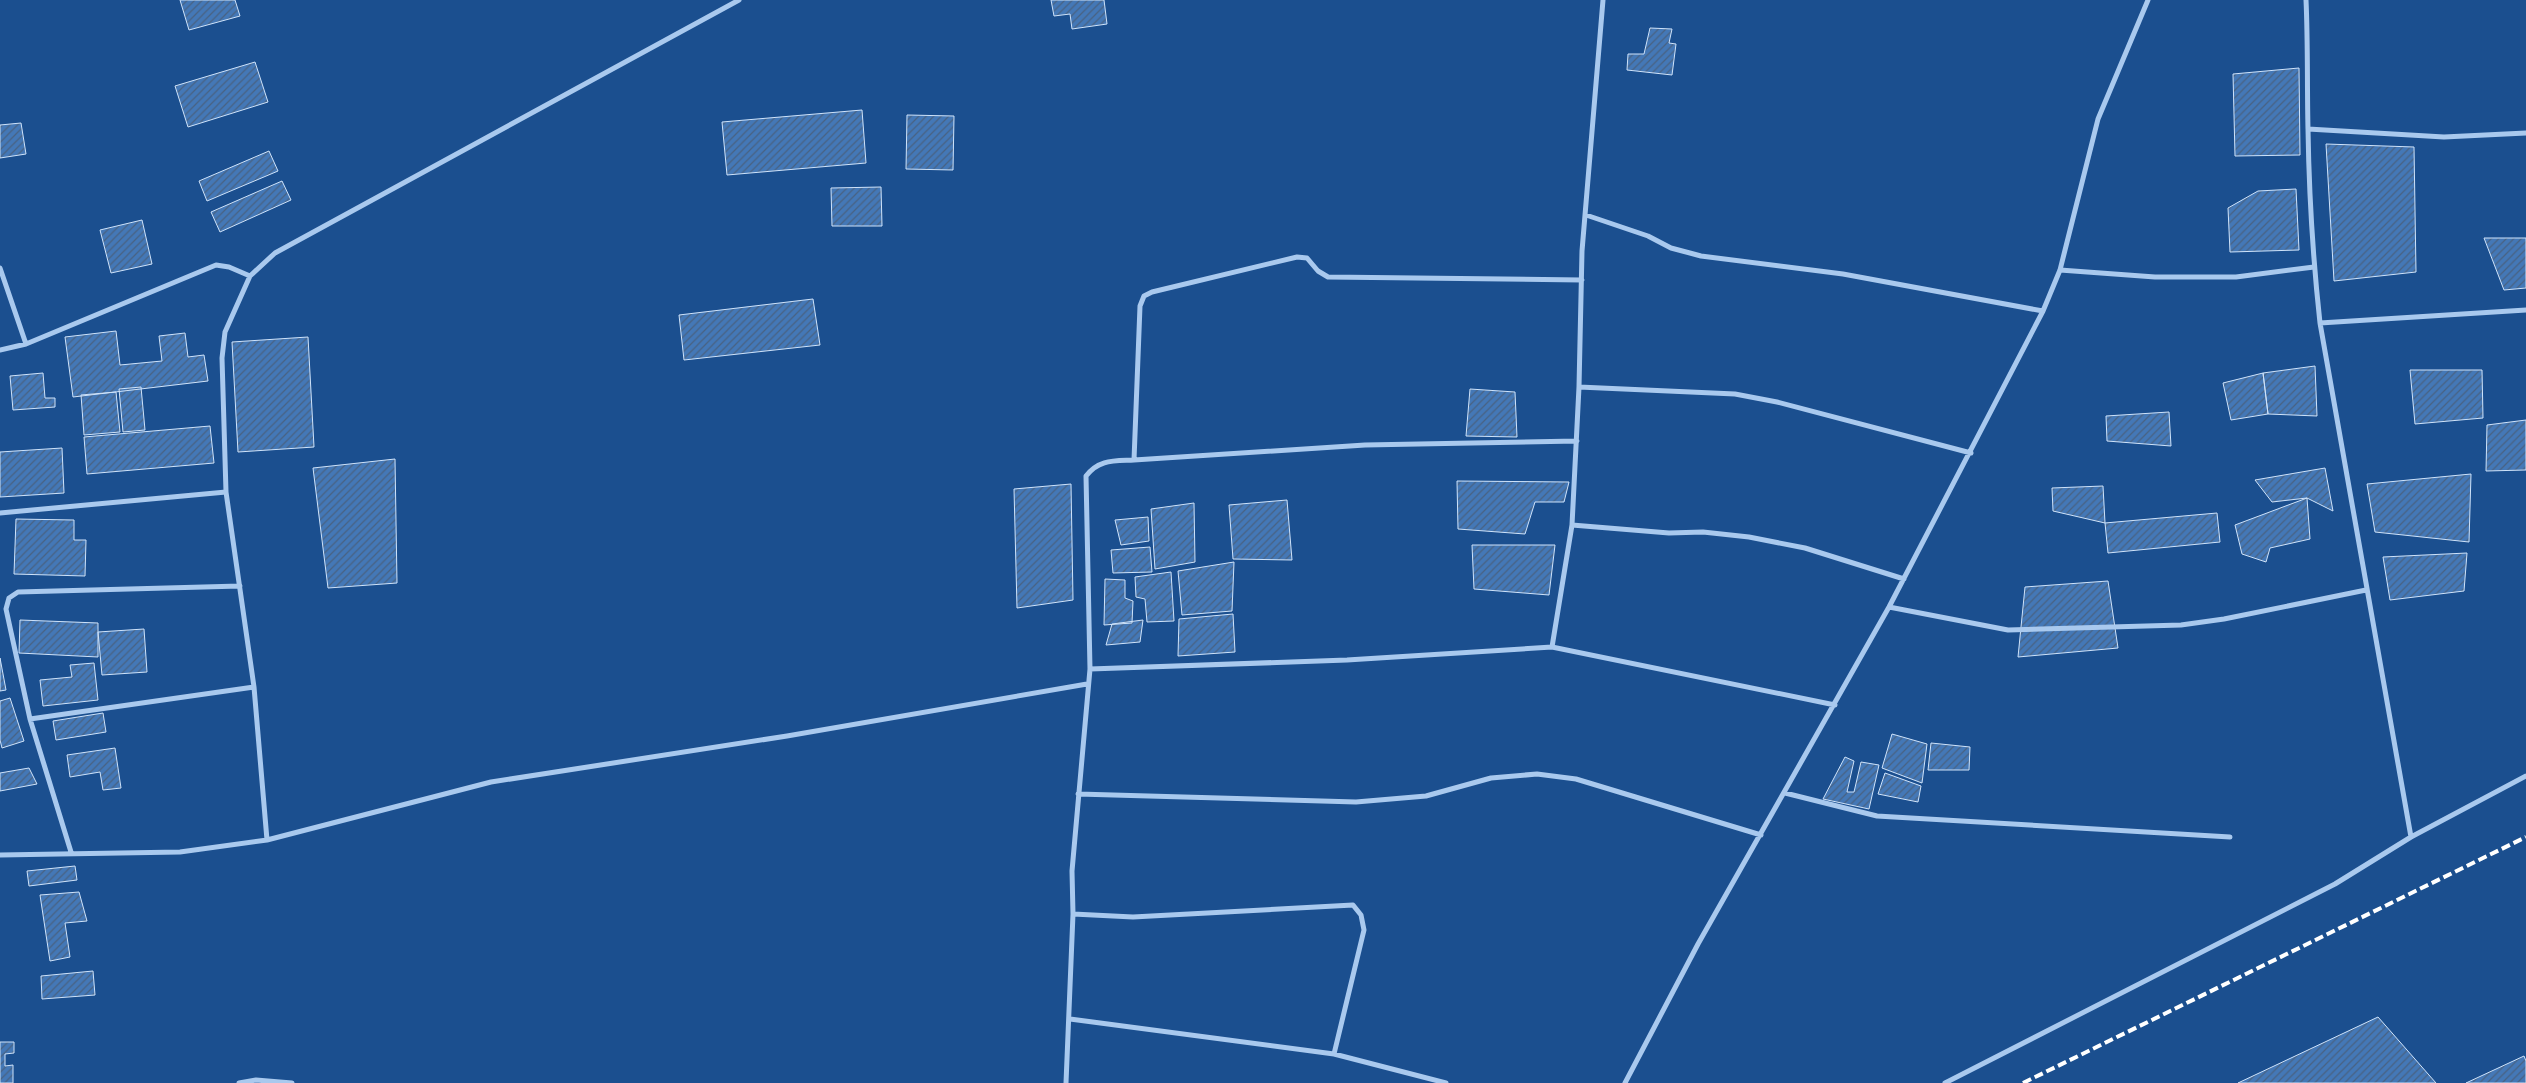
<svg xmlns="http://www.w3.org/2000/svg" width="2526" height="1083" viewBox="0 0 2526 1083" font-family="Mulish,sans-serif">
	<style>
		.building { fill: url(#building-hatch); stroke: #cfe3fa }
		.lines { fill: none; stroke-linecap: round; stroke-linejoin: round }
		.minor { stroke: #a9c9ee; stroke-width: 5 }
		.rail { stroke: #fff; stroke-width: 4; stroke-dasharray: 9 4; stroke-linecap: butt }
	</style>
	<defs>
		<pattern id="building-hatch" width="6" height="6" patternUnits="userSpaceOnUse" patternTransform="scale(1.25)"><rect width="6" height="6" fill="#4478b7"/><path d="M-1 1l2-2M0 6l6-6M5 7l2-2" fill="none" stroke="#486282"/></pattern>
	</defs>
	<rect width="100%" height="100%" fill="#1b4f8f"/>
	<path class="building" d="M 180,0 L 235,0 L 240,16 L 189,30 Z
		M 1051,0 L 1104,0 L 1107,24 L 1072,29 L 1070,14 L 1054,16 Z
		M 1650,28 L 1672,29 L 1669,43 L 1676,44 L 1672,75 L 1627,70 L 1628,54 L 1644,54 Z
		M 255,62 L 268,102 L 188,127 L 175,86 Z
		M 2299,68 L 2300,155 L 2235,156 L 2233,74 Z
		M 862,110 L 866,163 L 727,175 L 722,122 Z
		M 907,115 L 954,116 L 953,170 L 906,169 Z
		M 21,123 L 26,154 L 0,158 L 0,125 Z
		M 2326,144 L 2414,147 L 2416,272 L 2334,281 Z
		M 269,151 L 278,171 L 207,201 L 199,181 Z
		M 282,181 L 291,200 L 220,232 L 211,212 Z
		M 881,187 L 882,226 L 832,226 L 831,188 Z
		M 2296,189 L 2299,250 L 2230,252 L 2228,208 L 2258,191 Z
		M 142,220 L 152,264 L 111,273 L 100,230 Z
		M 2484,238 L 2526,238 L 2526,288 L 2504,290 Z
		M 813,299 L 820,345 L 684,360 L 679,315 Z
		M 116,331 L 120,365 L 162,361 L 159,336 L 185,333 L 188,357 L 204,355 L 208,381 L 73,397 L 65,337 Z
		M 308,337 L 314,447 L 238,452 L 232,342 Z
		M 2315,366 L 2317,416 L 2268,414 L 2263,373 Z
		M 2410,370 L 2482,370 L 2483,418 L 2415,424 Z
		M 43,373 L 45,398 L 55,398 L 55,407 L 13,410 L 10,376 Z
		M 2263,373 L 2268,414 L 2231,420 L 2223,383 Z
		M 141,387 L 145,430 L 123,432 L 119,389 Z
		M 1470,389 L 1515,392 L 1517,437 L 1466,436 Z
		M 116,392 L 120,432 L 84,435 L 81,395 Z
		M 2169,412 L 2171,446 L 2107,441 L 2106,416 Z
		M 2526,420 L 2526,470 L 2486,471 L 2487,425 Z
		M 210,426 L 214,463 L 87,474 L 84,437 Z
		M 62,448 L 64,493 L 0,497 L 0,452 Z
		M 395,459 L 397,583 L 328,588 L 313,468 Z
		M 2325,468 L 2333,511 L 2307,498 L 2272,502 L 2255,480 Z
		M 2471,474 L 2469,542 L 2375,532 L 2367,484 Z
		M 1457,481 L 1569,482 L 1564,502 L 1535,502 L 1525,534 L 1458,529 Z
		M 1071,484 L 1073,600 L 1017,608 L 1014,489 Z
		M 2103,486 L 2105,523 L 2053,511 L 2052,488 Z
		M 2307,498 L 2310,539 L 2270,548 L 2266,562 L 2242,554 L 2235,525 Z
		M 1287,500 L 1292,560 L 1233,559 L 1229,505 Z
		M 1194,503 L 1195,562 L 1155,569 L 1151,509 Z
		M 2217,513 L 2220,542 L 2108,553 L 2105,523 Z
		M 1148,517 L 1149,541 L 1121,545 L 1115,520 Z
		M 16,519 L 74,520 L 74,540 L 86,540 L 85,576 L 14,574 Z
		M 1472,545 L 1555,545 L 1549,595 L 1474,589 Z
		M 1150,547 L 1152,572 L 1113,573 L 1111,550 Z
		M 2467,553 L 2464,591 L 2390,600 L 2383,557 Z
		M 1234,562 L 1232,611 L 1182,615 L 1178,571 Z
		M 1171,572 L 1174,621 L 1147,622 L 1145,599 L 1136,597 L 1135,577 Z
		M 1105,579 L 1125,580 L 1125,598 L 1133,601 L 1132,623 L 1104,625 Z
		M 2108,581 L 2118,648 L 2018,657 L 2025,587 Z
		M 1233,614 L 1235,652 L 1178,656 L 1179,619 Z
		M 20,620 L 98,623 L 98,657 L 19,653 Z
		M 1143,620 L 1140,642 L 1106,645 L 1112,624 Z
		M 144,629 L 147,672 L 102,675 L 98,632 Z
		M 0,658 L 6,690 L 0,691 Z
		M 94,663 L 98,700 L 43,706 L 40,680 L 72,677 L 70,665 Z
		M 10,698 L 24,741 L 2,748 L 0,740 L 0,701 Z
		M 103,713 L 106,732 L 56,740 L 53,721 Z
		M 1892,734 L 1927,744 L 1922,783 L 1882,768 Z
		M 1931,743 L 1970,747 L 1969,770 L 1928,770 Z
		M 115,748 L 121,788 L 103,790 L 100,772 L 70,777 L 67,755 Z
		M 1845,757 L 1854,761 L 1847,792 L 1854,792 L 1861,762 L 1879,765 L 1869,809 L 1823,799 Z
		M 29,768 L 37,784 L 0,791 L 0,773 Z
		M 1885,773 L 1921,786 L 1918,802 L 1878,794 Z
		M 75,866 L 77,880 L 29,886 L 27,871 Z
		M 79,892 L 87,921 L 65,923 L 70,957 L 50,961 L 40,895 Z
		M 93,971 L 95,995 L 42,999 L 41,976 Z
		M 2378,1017 L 2436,1083 L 2238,1083 Z
		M 0,1042 L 14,1042 L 14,1053 L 5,1054 L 5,1066 L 13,1065 L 13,1083 L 0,1083 Z
		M 2524,1056 L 2526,1061 L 2526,1083 L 2466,1083 Z"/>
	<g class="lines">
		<path class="minor" d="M 2306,0 C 2308,43 2307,86 2308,129 C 2309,194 2313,259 2320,323 L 2411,837
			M 2308,129 L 2444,137 L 2526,133
			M 1586,215 L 1648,236 L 1671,248 L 1701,256 L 1843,274 L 2043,311
			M 0,268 L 26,344
			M 2060,270 L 2155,277 L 2236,277 L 2314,267
			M 2320,323 L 2526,310
			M 0,350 L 26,344 L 216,265 L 229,267 L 250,276
			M 1579,387 L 1735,394 L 1777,402 L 1971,453
			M 1134,460 L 1140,306 L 1144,296 L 1152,292 L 1297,257 L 1307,258 L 1318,271 L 1328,277 L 1582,280
			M 0,513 L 226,492
			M 1572,525 L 1669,533 L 1703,532 L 1749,537 L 1805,548 L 1904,579
			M 1889,607 L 2008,630 L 2181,625 L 2224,619 L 2366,590
			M 1552,647 L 1572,525 L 1579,387 L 1582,251 L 1603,0
			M 1090,669 L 1347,660 L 1552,647 L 1835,705
			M 30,719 L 254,687
			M 1785,793 L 1877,816 L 2230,837
			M 1078,794 L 1356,802 L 1426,796 L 1491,778 L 1537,774 L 1576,779 L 1761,835
			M 267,840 L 254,687 L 226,492 L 222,358 L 225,332 L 250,276 L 275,253 L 739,0
			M 71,852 L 30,719 L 6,609 L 9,598 L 18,592 L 240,586
			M 0,855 L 180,852 L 267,840 L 491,782 L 787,736 L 1087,684
			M 1073,914 L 1133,917 L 1353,905 L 1361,915 L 1364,930 L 1334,1054
			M 1070,1019 L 1334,1054 L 1446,1083
			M 239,1083 L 256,1080 L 292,1083
			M 1066,1083 L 1073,914 L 1072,871 L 1090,669 L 1086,476 C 1099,459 1114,461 1134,460 L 1365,445 L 1577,441
			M 1625,1083 L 1698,944 L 1889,607 L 2043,311 L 2060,270 L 2098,119 L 2148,0
			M 1945,1083 L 2335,884 L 2411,837 L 2526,776"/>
		<path class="rail" d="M 2023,1083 L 2526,837"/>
	</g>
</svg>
